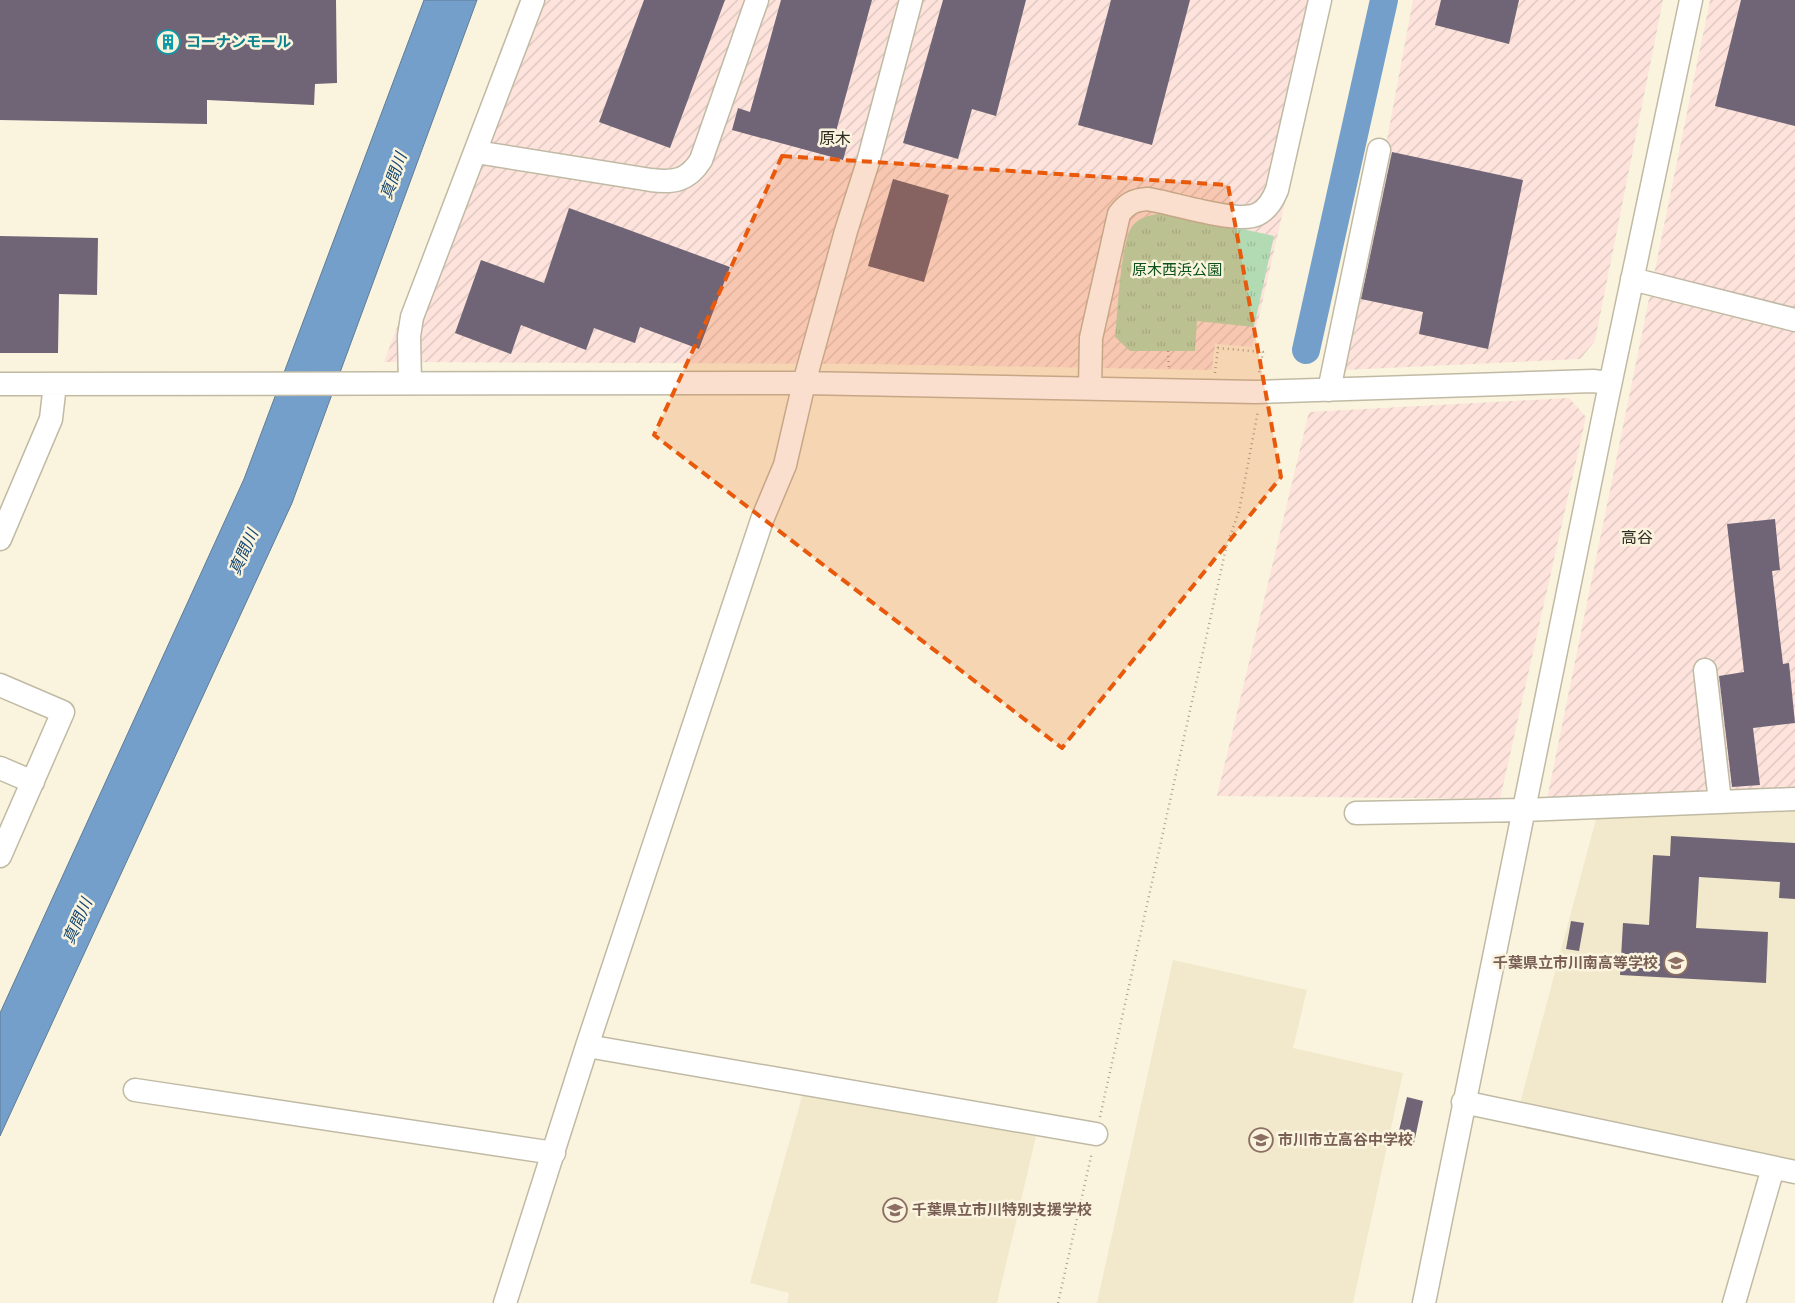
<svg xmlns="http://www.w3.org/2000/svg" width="1795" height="1303" viewBox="0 0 1795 1303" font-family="'Fira Sans','Noto Sans JP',sans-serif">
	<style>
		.built { fill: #f2e9cc }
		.industrial { fill: url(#industrial-furrows) }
		.park { fill: url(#park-tufts) }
		.water { fill: #739fca; stroke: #5f7c98 }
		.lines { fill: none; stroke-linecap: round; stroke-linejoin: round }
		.river { stroke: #739fca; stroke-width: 28 }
		.building { fill: #6f6576 }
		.minor-casing { stroke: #c0baa5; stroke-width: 25 }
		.path { stroke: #a7a292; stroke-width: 2.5; stroke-dasharray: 1 4; stroke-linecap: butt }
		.minor { stroke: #fff; stroke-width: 22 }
		.marked { fill: #e8590c; fill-opacity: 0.2; stroke: #e8590c; stroke-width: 4; stroke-dasharray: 10 6; stroke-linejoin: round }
		.labels { text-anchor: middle; stroke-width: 5; stroke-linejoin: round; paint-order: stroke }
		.culture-label { font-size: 15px; font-weight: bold; fill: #0d838f; stroke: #faf4de; text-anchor: start }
		.park-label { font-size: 15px; fill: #0a521a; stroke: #faf4de }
		.education-label { font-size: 15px; font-weight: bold; fill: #785e54; stroke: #faf4de; text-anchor: start }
		.neighbourhood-label { font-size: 16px; fill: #2f2c24; stroke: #faf4de }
		.water-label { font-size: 16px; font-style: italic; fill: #164771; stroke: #faf4de }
	</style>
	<defs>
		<pattern id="industrial-furrows" width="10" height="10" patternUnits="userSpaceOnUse" patternTransform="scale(1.25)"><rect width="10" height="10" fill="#fde3db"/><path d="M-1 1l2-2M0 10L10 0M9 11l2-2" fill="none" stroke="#d9c3bc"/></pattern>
		<pattern id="park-tufts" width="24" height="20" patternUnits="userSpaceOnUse" patternTransform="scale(1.25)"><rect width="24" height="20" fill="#b2dbb4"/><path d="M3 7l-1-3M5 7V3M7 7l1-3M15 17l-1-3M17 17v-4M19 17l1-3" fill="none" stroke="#99bc9b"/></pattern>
	</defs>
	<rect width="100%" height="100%" fill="#faf4de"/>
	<path class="built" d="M 1795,811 L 1795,1162 L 1519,1107 L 1596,819 L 1716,812 Z
		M 1173,960 L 1307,990 L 1293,1048 L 1403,1073 L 1353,1303 L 1097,1303 Z
		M 803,1093 L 1036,1136 L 997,1303 L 787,1303 L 789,1293 L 750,1283 Z"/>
	<path class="industrial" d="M 519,0 L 1331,0 L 1252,347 L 1215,344 L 1212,370 L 864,364 L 384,362 Z
		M 1413,0 L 1663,0 L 1595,341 L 1580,359 L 1344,370 Z
		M 1710,0 L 1795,0 L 1795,793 L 1547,799 Z
		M 1569,398 L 1586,417 L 1500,799 L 1217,796 L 1309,412 Z"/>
	<path class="park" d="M 1169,213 L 1274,236 L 1254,327 L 1197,321 L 1195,351 L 1130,351 L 1115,337 C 1118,314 1120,241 1133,225 C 1142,215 1156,214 1169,213 Z"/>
	<path class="water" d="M 424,0 L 477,0 L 292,503 L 0,1136 L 0,1013 L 244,479 Z"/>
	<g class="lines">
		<path class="river" d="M 1306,350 L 1384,0"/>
	</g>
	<path class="building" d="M 0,0 L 336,0 L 337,83 L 315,84 L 314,105 L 207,100 L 207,124 L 0,120 Z
		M 644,0 L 725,0 L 670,148 L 599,122 Z
		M 781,0 L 872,0 L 835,135 L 849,139 L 843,160 L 732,130 L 738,108 L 750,112 Z
		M 943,0 L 1026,0 L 996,116 L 972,109 L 958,159 L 903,143 Z
		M 1111,0 L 1190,0 L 1152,145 L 1078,125 Z
		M 1441,0 L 1519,0 L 1509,44 L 1435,25 Z
		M 1741,0 L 1795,0 L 1795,126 L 1715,106 Z
		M 1392,152 L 1523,180 L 1488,349 L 1419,334 L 1423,312 L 1361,299 Z
		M 893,179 L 949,195 L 924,282 L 868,266 Z
		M 569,208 L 730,267 L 699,349 L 640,327 L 635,343 L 594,328 L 586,350 L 521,325 L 511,354 L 455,333 L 481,260 L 544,283 Z
		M 0,236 L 98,238 L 97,295 L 59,294 L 58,353 L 0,353 Z
		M 1775,519 L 1780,570 L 1772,571 L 1783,664 L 1789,663 L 1795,723 L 1753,728 L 1760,785 L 1732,787 L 1719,676 L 1744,672 L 1727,524 Z
		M 1671,836 L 1795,843 L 1795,899 L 1779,898 L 1780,882 L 1699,877 L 1696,928 L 1768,932 L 1766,983 L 1620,975 L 1623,923 L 1649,925 L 1653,855 L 1670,856 Z
		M 1571,921 L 1584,923 L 1579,951 L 1566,949 Z
		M 1407,1097 L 1423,1101 L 1414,1143 L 1397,1139 Z"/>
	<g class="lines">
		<g class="minor-casing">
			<path id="minor" d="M 476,152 L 651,180 C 673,183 688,181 701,160 L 757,0
				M 1632,279 L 1795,320
				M 410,383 L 409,336 L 412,317 L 533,0
				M 0,384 L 804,383 L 1256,392 L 1593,381 L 1610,383
				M 1090,388 L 1091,338 L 1119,214 C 1127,204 1133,200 1147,199 C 1171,202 1238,225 1258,214 C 1268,209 1273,200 1277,190 L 1320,0
				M 1329,390 L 1379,150
				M 0,539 L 51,419 L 55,384
				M 1705,670 L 1720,802
				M 0,685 L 63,712 L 0,856
				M 0,768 L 33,782
				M 1356,813 L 1523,810 L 1795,799
				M 587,1046 L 1096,1134
				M 135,1090 L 554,1153
				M 1463,1102 L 1795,1172
				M 505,1303 L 587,1046 L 762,520 L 785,465 L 804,383 L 846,231 L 868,162 L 911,0
				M 1424,1303 L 1605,409 L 1691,0
				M 1734,1303 L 1773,1168"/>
		</g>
		<path class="path" d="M 1168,351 L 1169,371
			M 1215,373 L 1218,348 L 1263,352 L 1259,373
			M 1100,1117 L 1226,548 L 1239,511 L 1258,411
			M 1058,1303 L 1092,1152"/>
		<use href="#minor" class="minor"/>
	</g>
	<path class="marked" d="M 782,156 L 1228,185 L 1281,477 L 1062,748 L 654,435 Z"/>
	<defs>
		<g id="building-ring" transform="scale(1.25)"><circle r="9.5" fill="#faf4de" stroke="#0f9aa8" stroke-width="1.5"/><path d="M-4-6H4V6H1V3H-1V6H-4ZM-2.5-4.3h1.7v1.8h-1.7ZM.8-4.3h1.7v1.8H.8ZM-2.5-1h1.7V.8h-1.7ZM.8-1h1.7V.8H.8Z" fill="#0f9aa8"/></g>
		<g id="school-ring" transform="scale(1.25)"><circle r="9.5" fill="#faf4de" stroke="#8d6e63" stroke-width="1.5"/><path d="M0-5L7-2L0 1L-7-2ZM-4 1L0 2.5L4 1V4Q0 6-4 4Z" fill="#8d6e63"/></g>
	</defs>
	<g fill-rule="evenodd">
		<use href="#building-ring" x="168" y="42"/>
		<use href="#school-ring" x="1676" y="963"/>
		<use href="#school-ring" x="1261" y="1140"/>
		<use href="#school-ring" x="895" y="1210"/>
	</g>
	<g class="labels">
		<g class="culture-label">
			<text x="186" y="47">コーナンモール</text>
		</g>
		<g class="park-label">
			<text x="1177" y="275">原木西浜公園</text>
		</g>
		<g class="education-label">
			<text x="1658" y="968" text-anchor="end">千葉県立市川南高等学校</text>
			<text x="1278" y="1145">市川市立高谷中学校</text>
			<text x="912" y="1215">千葉県立市川特別支援学校</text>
		</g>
		<g class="neighbourhood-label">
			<text x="835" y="144">原木</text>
			<text x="1637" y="543">高谷</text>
		</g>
		<g class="water-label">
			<text transform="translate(393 176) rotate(-70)" y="6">真間川</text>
			<text transform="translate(243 552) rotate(-66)" y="6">真間川</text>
			<text transform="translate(77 921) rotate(-66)" y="6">真間川</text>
		</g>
	</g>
</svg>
